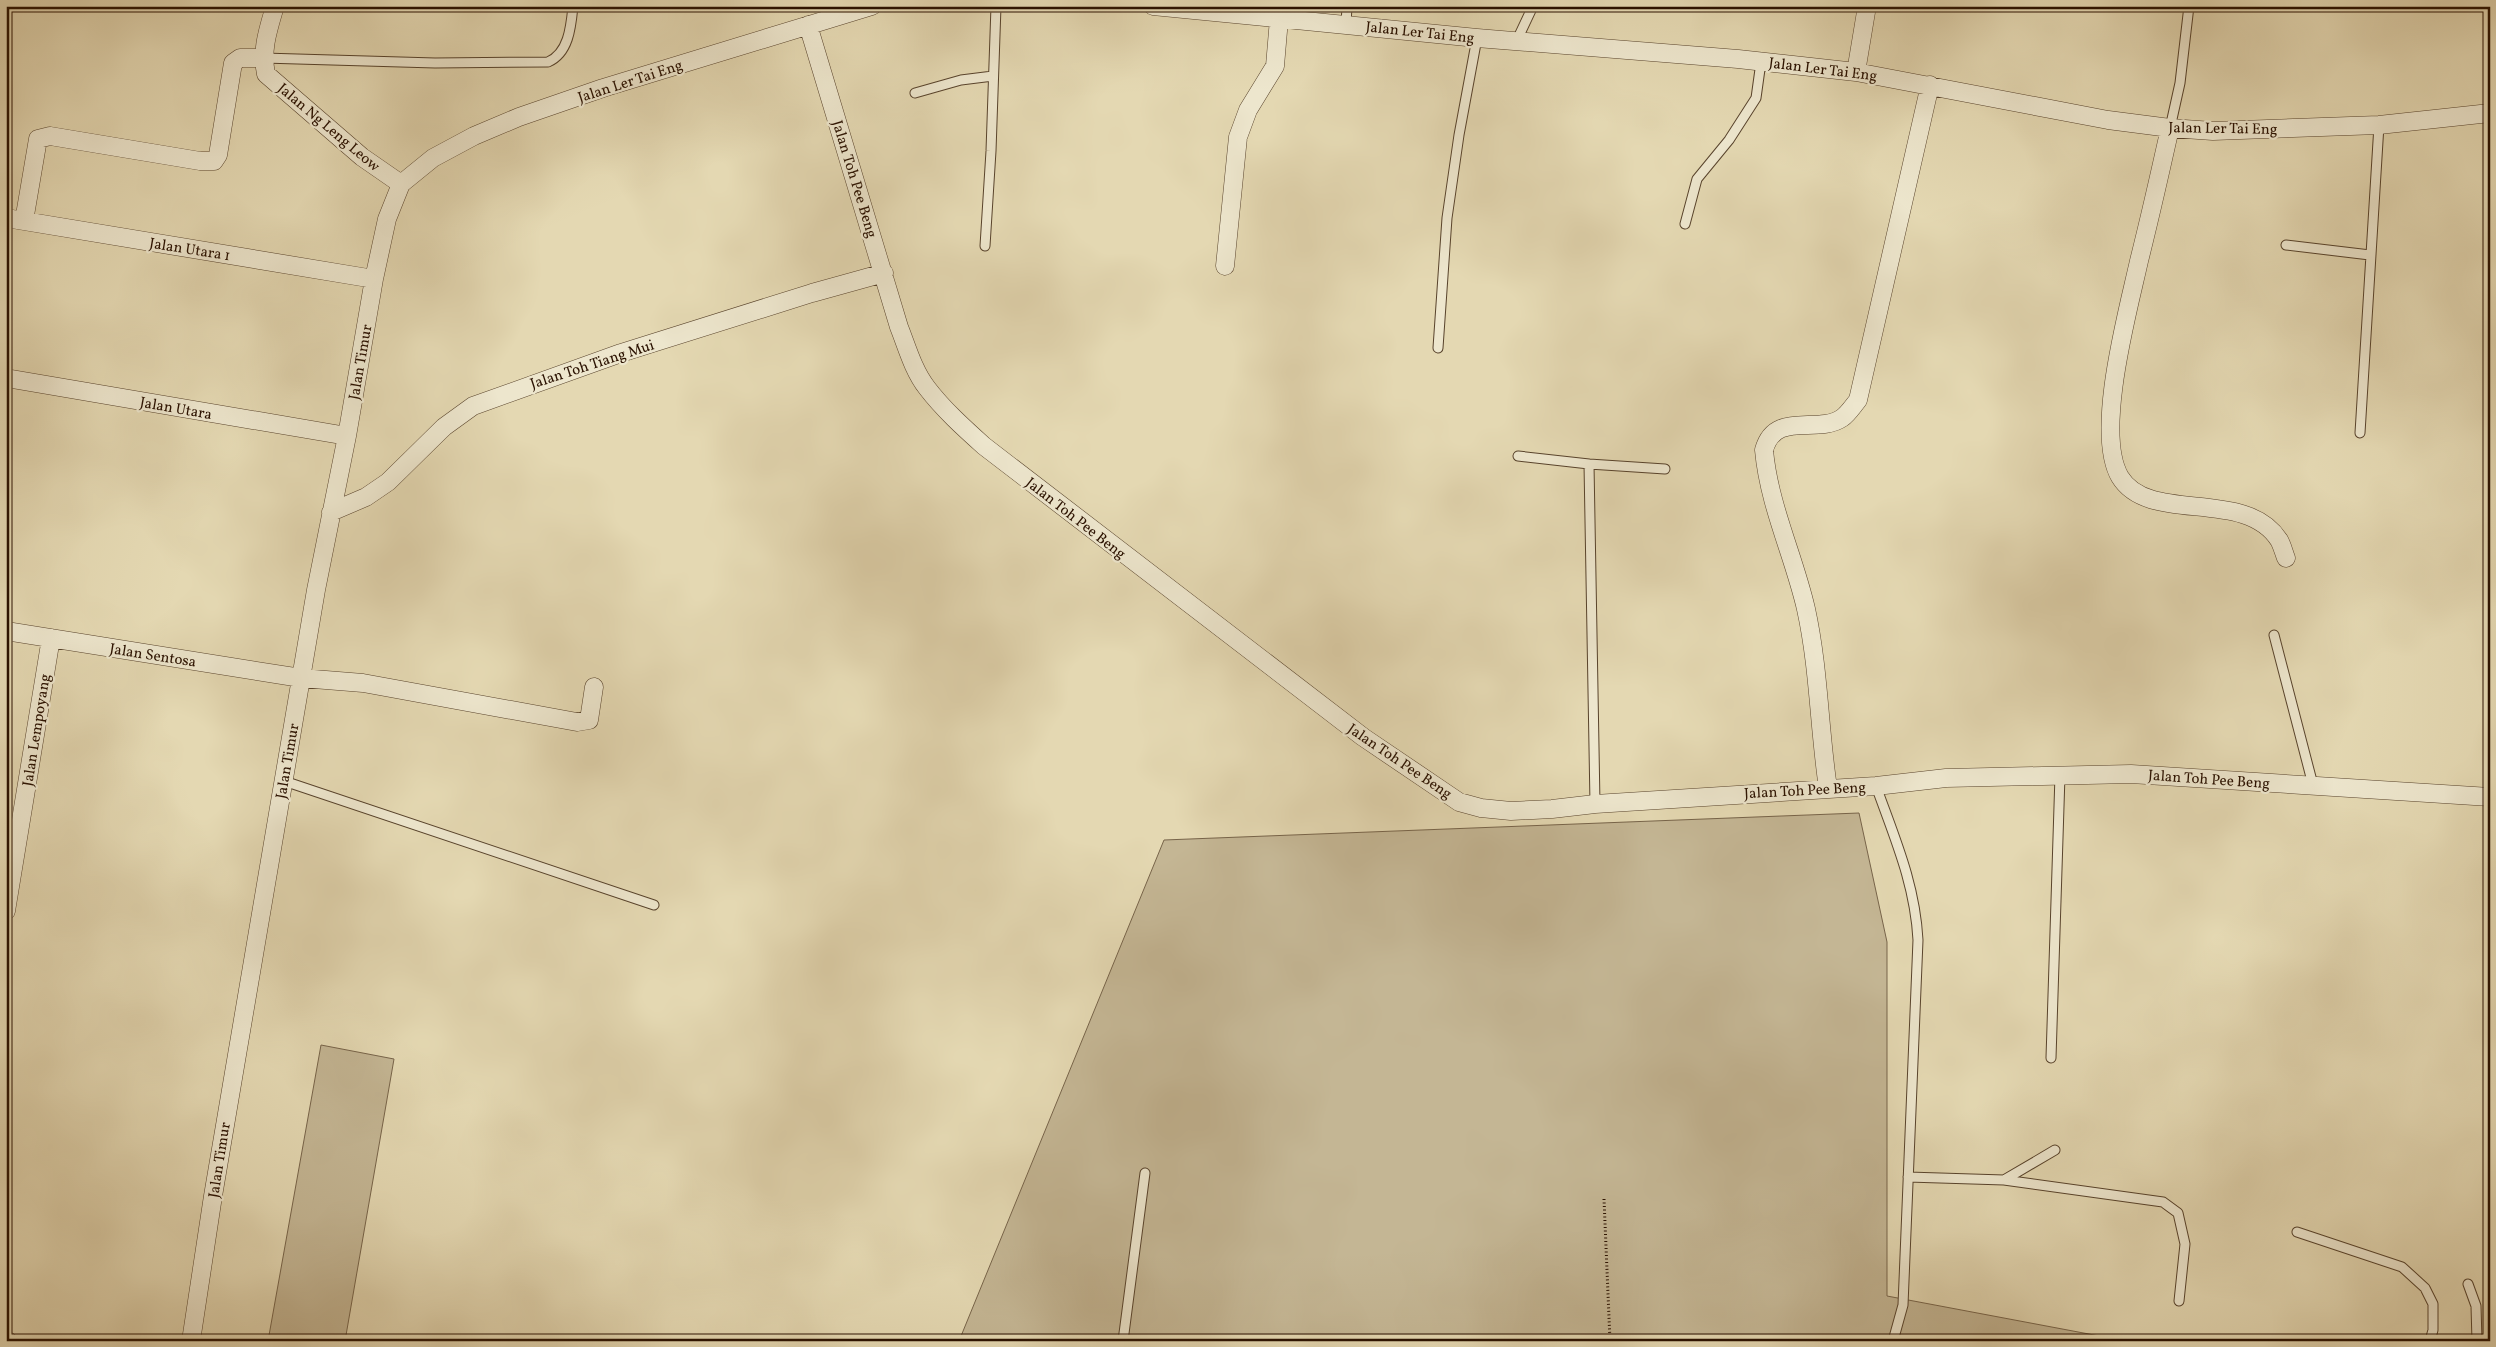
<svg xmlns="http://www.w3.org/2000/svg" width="2496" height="1347" viewBox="0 0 2496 1347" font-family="Vollkorn,serif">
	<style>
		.green { fill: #c4b694; stroke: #77644a }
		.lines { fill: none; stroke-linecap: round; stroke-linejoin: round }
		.service-casing { stroke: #58432c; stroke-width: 11 }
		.minor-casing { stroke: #58432c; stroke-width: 19 }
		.path { stroke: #2a1100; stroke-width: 3; stroke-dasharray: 1 2.5; stroke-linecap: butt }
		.service { stroke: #ede6cd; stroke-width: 9 }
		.minor { stroke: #ede6cd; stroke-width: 18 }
		.labels { text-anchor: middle; stroke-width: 4.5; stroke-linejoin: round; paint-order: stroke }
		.street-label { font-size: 15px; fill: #2a1100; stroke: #ede6cd }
	</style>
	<rect width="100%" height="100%" fill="#e4d8b2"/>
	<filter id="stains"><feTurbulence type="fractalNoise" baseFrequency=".004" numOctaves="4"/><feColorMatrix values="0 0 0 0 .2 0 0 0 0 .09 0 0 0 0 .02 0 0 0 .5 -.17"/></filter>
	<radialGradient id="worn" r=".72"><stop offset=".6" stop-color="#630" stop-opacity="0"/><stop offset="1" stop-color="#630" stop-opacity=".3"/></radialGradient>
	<path class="green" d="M 1859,813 L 1887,942 L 1887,1296 L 2126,1341 L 959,1341 L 1164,840 Z
		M 321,1045 L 394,1059 L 345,1341 L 268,1341 Z"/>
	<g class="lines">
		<g class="service-casing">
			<path id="service" d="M 1346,25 L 1347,6
				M 1517,40 L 1533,6
				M 263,58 L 435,63 L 548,62 C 569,53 571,26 573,6
				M 915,93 L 961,80 L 993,76
				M 2170,128 L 2180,83 L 2189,6
				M 1685,224 L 1697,179 L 1729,140 L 1756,98 L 1761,62
				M 2286,245 L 2370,255
				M 985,246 L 991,151 L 996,6
				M 1438,348 L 1447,218 L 1459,135 L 1477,38
				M 2360,433 L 2379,125
				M 1518,456 L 1589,464
				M 2274,635 L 2313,785
				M 284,781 L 654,905
				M 1876,786 C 1895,839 1915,884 1918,940 L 1903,1305 L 1893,1341
				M 1595,804 L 1589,464 L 1665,469
				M 2051,1058 L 2060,775
				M 1908,1177 L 2004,1180 L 2055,1150
				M 2004,1180 L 2163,1202 L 2178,1213 L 2185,1244 L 2179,1301
				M 2297,1232 L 2402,1267 L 2425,1288 L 2433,1304 L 2433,1330 L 2430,1341
				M 2468,1284 L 2476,1306 L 2477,1341
				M 1123,1341 L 1145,1173"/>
		</g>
		<g class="minor-casing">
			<path id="minor" d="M 275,6 C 268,30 261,50 266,74 L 362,157 L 401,184
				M 1153,6 L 1477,38 L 1738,59 L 1856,72 L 2108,120 L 2170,128 L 2213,131 L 2379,125 L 2490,113
				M 808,25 L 899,327 C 907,347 913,370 927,388 C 943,409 964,428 984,446 L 1363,737 L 1459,802 L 1481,808 L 1511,811 L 1552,809 L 1595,804 L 1876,786 L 1946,778 L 2131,774 L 2490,797
				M 1856,72 L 1867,6
				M 2170,128 C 2160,173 2150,217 2139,261 C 2128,311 2094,433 2120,477 C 2149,525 2245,487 2279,540 C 2282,545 2284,553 2286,558
				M 6,218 L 374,279
				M 24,221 L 38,139 L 50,136 L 200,161 L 214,161 L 218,155 L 233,63 L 240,58 L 263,58
				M 1225,266 L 1238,137 L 1248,110 L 1275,66 L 1279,19
				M 6,378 L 347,436
				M 331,512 L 366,497 L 388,482 L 444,427 L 473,406 L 621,353 L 812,293 L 884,273
				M 6,631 L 301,678 L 363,683 L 577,722 L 589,720 L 594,687
				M 1828,788 C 1819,728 1819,668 1806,609 C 1794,556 1769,506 1764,450 C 1775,410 1817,435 1842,418 C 1848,414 1853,406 1858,400 L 1930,85
				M 6,911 L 51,638
				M 6,1340 L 8,1341
				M 191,1341 L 213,1196 L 316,590 L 347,436 L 374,279 L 387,219 L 401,184 L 433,158 L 474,136 L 519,117 L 603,88 L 872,6"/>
		</g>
		<path class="path" d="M 1604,1199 L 1610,1341"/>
		<use href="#service" class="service"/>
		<use href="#minor" class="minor"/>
	</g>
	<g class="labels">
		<g class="street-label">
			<text transform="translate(1420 32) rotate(6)" y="5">Jalan Ler Tai Eng</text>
			<text transform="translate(1823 69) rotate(7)" y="5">Jalan Ler Tai Eng</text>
			<text transform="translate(630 81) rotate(-18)" y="5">Jalan Ler Tai Eng</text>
			<text transform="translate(329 127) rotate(40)" y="5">Jalan Ng Leng Leow</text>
			<text transform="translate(2223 128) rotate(1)" y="5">Jalan Ler Tai Eng</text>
			<text transform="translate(855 179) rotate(73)" y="5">Jalan Toh Pee Beng</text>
			<text transform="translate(190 249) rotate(9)" y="5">Jalan Utara 1</text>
			<text transform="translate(360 362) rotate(-80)" y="5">Jalan Timur</text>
			<text transform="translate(592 364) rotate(-18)" y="5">Jalan Toh Tiang Mui</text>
			<text transform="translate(176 408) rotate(10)" y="5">Jalan Utara</text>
			<text transform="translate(1076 518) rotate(38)" y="5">Jalan Toh Pee Beng</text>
			<text transform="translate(153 655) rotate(9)" y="5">Jalan Sentosa</text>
			<text transform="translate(36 730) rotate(-81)" y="5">Jalan Lempoyang</text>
			<text transform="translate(287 761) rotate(-80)" y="5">Jalan Timur</text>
			<text transform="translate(1400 761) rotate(34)" y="5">Jalan Toh Pee Beng</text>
			<text transform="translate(2209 779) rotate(4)" y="5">Jalan Toh Pee Beng</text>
			<text transform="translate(1805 790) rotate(-3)" y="5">Jalan Toh Pee Beng</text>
			<text transform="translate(219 1160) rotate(-81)" y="5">Jalan Timur</text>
		</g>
	</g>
	<rect width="2496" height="1347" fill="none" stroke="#e4d8b2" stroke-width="25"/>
	<rect x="8" y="8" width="2481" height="1332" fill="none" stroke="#2a1100" stroke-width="2.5"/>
	<rect x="12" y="12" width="2471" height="1322" fill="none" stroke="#2a1100"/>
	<rect width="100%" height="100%" filter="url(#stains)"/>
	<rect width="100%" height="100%" fill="url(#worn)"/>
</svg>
